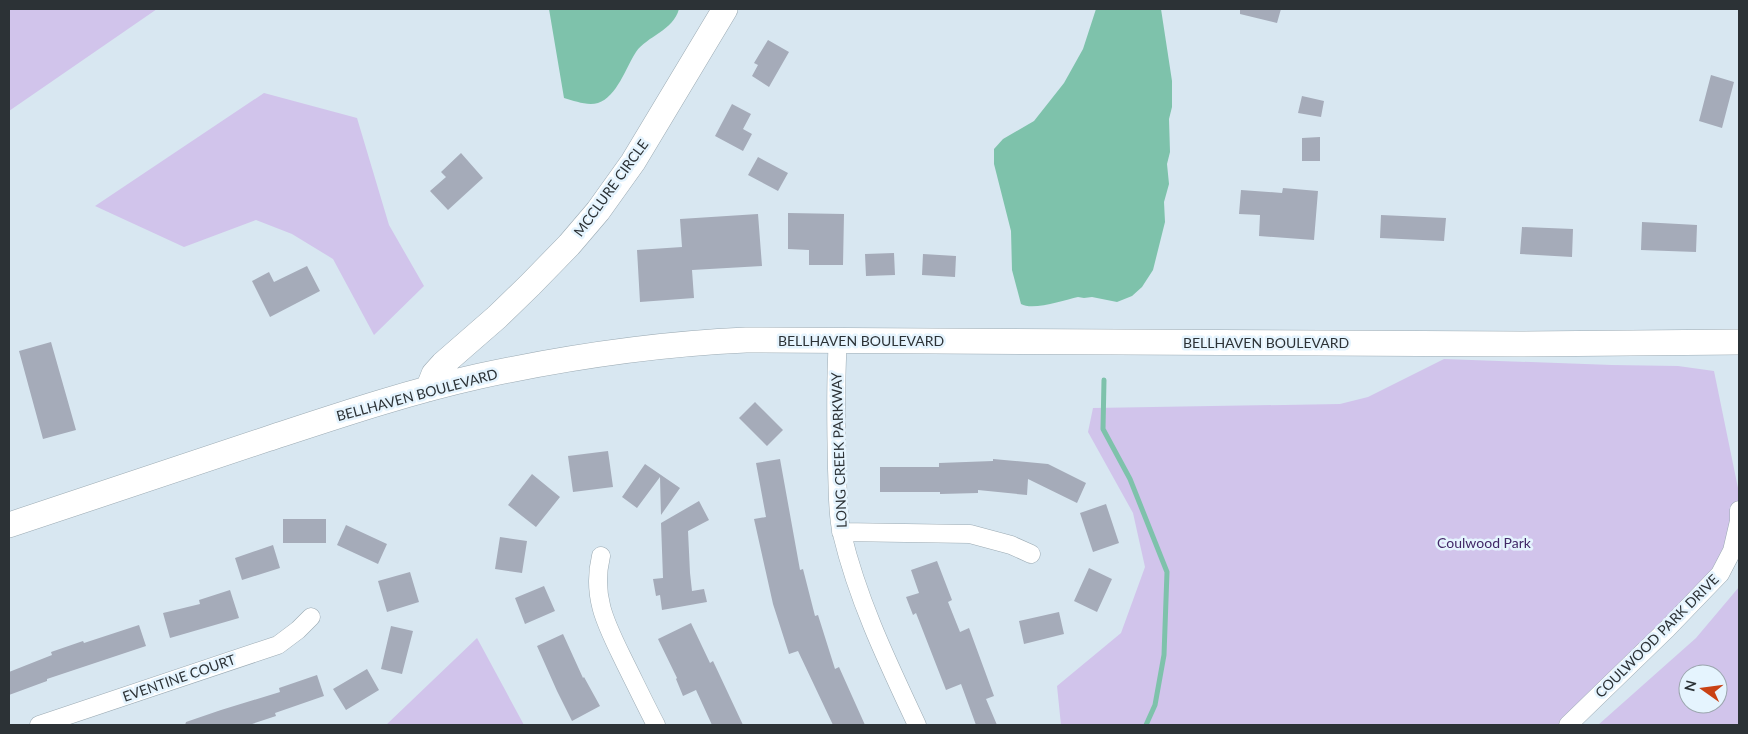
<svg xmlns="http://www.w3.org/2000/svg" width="1748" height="734" viewBox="0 0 1748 734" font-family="Lato,sans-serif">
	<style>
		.green { fill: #d1c4eb; fill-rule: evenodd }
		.water { fill: #7ec2ab }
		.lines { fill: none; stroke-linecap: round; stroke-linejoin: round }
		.stream { stroke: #7ec2ab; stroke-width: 5 }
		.building { fill: #a5abb9 }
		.street-casing { stroke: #9baab3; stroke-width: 19 }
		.secondary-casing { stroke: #9baab3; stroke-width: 26 }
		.street { stroke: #fff; stroke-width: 18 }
		.secondary { stroke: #fff; stroke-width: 25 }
		.labels { text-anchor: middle; stroke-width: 5; stroke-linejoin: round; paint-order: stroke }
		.street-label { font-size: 14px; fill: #2c3236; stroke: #e5f4fe }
		.park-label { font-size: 14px; fill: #422867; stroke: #e5f4fe }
	</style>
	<rect width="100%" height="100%" fill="#d8e7f1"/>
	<path class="green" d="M 9,9 L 157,9 L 9,111 Z
		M 264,93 L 357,118 L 389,225 L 424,286 L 374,335 L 333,259 L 292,234 L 256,220 L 184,247 L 95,206 Z
		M 1444,359 L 1612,365 L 1678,366 L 1714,371 L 1739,493 L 1739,521 L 1732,551 L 1568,725 L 1061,725 L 1057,686 L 1121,633 L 1145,567 L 1133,513 L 1088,432 L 1093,408 L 1340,404 L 1368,397 Z
		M 1739,587 L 1739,725 L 1598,725 L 1696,638 ZM 1688,674 L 1718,674 L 1718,704 L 1688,704 Z
		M 477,638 L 524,725 L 386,725 Z"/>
	<path class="water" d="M 549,9 L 679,9 C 673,31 647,36 636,52 C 626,67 617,97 598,103 C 587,106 575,101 564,98 Z
		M 1096,9 L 1161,9 L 1172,81 L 1172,107 L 1169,119 L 1170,152 L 1167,164 L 1169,184 L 1164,202 L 1165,222 L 1153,270 L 1142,287 L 1132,296 L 1117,302 L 1092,297 L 1084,298 L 1078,297 C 1064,300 1033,311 1021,304 L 1012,270 L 1011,231 L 994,164 L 994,149 L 1003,139 L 1034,121 L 1064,83 L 1083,49 Z"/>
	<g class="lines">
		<path class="stream" d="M 1104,380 L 1103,429 L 1130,479 L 1167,572 L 1164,655 L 1155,705 L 1146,725"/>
	</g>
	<path class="building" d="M 1240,9 L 1281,9 L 1277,23 L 1240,14 Z
		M 768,40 L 789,52 L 769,87 L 752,76 L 758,65 L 754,63 Z
		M 1711,75 L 1734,82 L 1722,128 L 1699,121 Z
		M 1302,96 L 1324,101 L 1321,117 L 1298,113 Z
		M 732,104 L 751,114 L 743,129 L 752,134 L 743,151 L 715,136 Z
		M 1320,137 L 1320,161 L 1302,161 L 1302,138 Z
		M 461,153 L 483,178 L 448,210 L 430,191 L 446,177 L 441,172 Z
		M 758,157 L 788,173 L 778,191 L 748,175 Z
		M 1283,188 L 1318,191 L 1314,240 L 1259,236 L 1260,215 L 1239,214 L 1241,190 L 1282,193 Z
		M 788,213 L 844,214 L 843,265 L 809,265 L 809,250 L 788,249 Z
		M 758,214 L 762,266 L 692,270 L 694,298 L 640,302 L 637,250 L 682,247 L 680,219 Z
		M 1381,215 L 1446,218 L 1444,241 L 1380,238 Z
		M 1642,222 L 1697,225 L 1696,252 L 1641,250 Z
		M 1522,227 L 1573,229 L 1572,257 L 1520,254 Z
		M 894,253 L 895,275 L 866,276 L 865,254 Z
		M 923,254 L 956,256 L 955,277 L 922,275 Z
		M 307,266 L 320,291 L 270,317 L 252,281 L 269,272 L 274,282 Z
		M 51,342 L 76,430 L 43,439 L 19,351 Z
		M 755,402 L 783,430 L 767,446 L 739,418 Z
		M 608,451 L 613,487 L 573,492 L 568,456 Z
		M 780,459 L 800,570 L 803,569 L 815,616 L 818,615 L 835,669 L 839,667 L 865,725 L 833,725 L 798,651 L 789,654 L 773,604 L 754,519 L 766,517 L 756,463 Z
		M 993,459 L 1048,464 L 1086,483 L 1077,503 L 1028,479 L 1027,495 L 978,490 L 978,493 L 940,494 L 940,492 L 880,492 L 880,467 L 939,467 L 939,463 L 993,461 Z
		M 645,464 L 680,488 L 661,515 L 660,477 L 637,508 L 622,497 Z
		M 532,474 L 560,497 L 536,527 L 508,505 Z
		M 699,501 L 709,520 L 688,531 L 690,573 L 692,591 L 704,589 L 707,602 L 662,610 L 660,595 L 656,596 L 653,579 L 663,578 L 661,523 Z
		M 1106,504 L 1119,543 L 1093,552 L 1080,513 Z
		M 283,519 L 326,519 L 326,543 L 283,543 Z
		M 346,525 L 387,544 L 378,564 L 337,545 Z
		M 500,537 L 527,541 L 522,573 L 495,569 Z
		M 273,545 L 280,568 L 242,580 L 235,558 Z
		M 937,561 L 952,600 L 948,602 L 960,632 L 969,628 L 994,696 L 986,699 L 997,725 L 976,725 L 961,684 L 946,690 L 916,613 L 913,615 L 906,597 L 919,593 L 911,570 Z
		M 1089,568 L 1112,579 L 1097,612 L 1074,601 Z
		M 410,572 L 419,602 L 387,612 L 378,581 Z
		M 544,586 L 555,611 L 525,624 L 515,598 Z
		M 230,590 L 239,618 L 170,638 L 163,613 L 200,604 L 199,600 Z
		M 1059,612 L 1064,634 L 1024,644 L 1019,621 Z
		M 691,623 L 710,663 L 713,661 L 743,725 L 712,725 L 696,690 L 683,696 L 676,679 L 677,678 L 658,639 Z
		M 139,625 L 146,646 L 47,679 L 47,681 L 9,695 L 9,672 L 52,655 L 51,652 L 83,641 L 84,643 Z
		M 391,626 L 413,631 L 402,674 L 381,669 Z
		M 563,634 L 583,678 L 584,677 L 600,706 L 572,721 L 557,691 L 537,646 Z
		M 367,669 L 379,690 L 346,710 L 333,689 Z
		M 317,675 L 324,696 L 275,713 L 276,716 L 249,725 L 185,725 L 186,722 L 221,710 L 280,692 L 279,688 Z"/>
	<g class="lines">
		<g class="street-casing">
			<path id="street" d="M 838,340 C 835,383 836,426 837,469 C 838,490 837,514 842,534 C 858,601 888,663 917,725
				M 841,532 L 970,534 L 1011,545 L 1031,554
				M 601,556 C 591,598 607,626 625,663 C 635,683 645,704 656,725
				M 39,725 L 278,645 L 298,630 L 311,617
				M 1568,725 L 1667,629 L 1720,574 L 1732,551 L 1739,521 L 1739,510"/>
		</g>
		<g class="secondary-casing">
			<path id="secondary" d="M 428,389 L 434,374 L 443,364 L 497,317 L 530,285 L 569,245 L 598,211 L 633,162 L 725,9
				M 9,525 C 95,497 181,468 267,439 C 337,416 408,392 480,376 C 568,357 656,344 746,340 L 1520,344 L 1739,342"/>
		</g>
		<use href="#street" class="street"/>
		<use href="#secondary" class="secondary"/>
	</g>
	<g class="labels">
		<g class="street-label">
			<text transform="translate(611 188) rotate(-54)" y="5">MCCLURE CIRCLE</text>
			<text x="861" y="346">BELLHAVEN BOULEVARD</text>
			<text x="1266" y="348">BELLHAVEN BOULEVARD</text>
			<text transform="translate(417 395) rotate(-15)" y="5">BELLHAVEN BOULEVARD</text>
			<text transform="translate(839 450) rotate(-92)" y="5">LONG CREEK PARKWAY</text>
			<text transform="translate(1657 636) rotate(-45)" y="5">COULWOOD PARK DRIVE</text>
			<text transform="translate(179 678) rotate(-19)" y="5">EVENTINE COURT</text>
		</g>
		<g class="park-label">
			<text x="1484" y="548">Coulwood Park</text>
		</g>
	</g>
	<rect width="1748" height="734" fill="none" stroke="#2c3236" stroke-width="20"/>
	<g transform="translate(1703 689) rotate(284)"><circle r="24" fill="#e5f4fe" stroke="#9ba6ae"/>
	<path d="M0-4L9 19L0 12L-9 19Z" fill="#c94114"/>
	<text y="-8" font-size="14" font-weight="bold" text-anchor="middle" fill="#2c3236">N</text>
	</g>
</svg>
